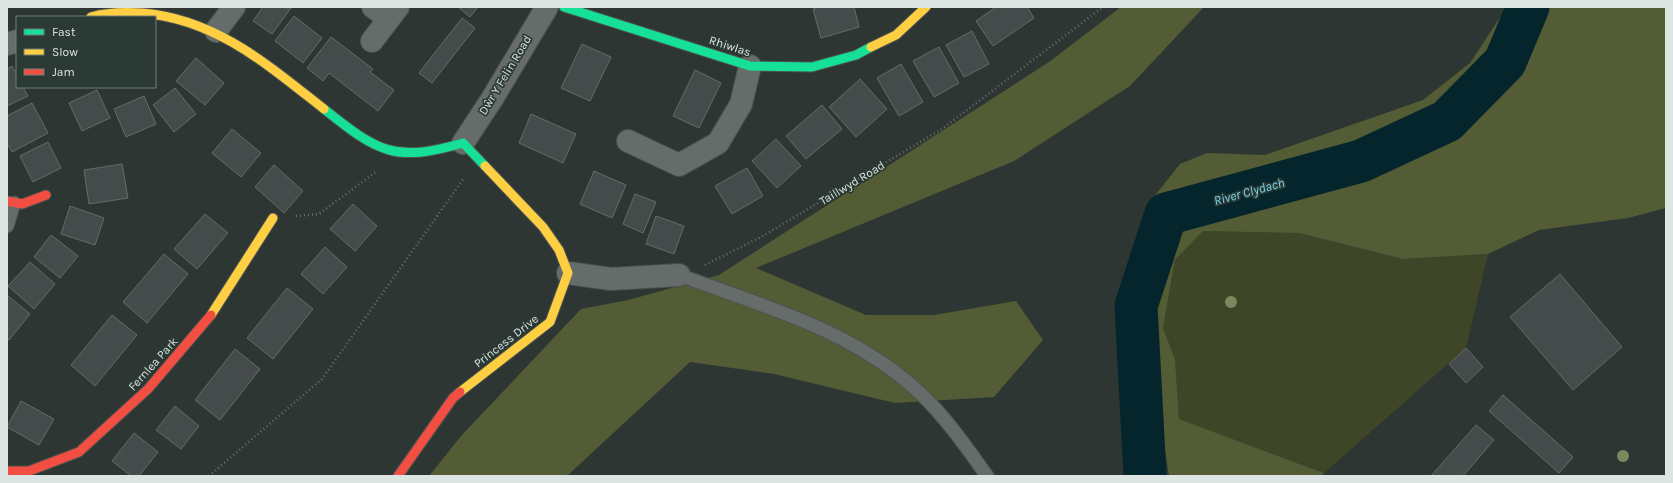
<svg xmlns="http://www.w3.org/2000/svg" width="1673" height="483" viewBox="0 0 1673 483" font-family="Karla,sans-serif">
	<style>
		.green { fill: #3e4627 }
		.forest { fill: #535c35 }
		.lines { fill: none; stroke-linecap: round; stroke-linejoin: round }
		.river { stroke: #05252c; stroke-width: 43 }
		.building { fill: #454b4a; stroke: #646c6b }
		.lane-casing { stroke: #4b524f; stroke-width: 15 }
		.street-casing { stroke: #4b524f; stroke-width: 24 }
		.fast-casing { stroke: #4b524f; stroke-width: 11 }
		.slow-casing { stroke: #4b524f; stroke-width: 11 }
		.jam-casing { stroke: #4b524f; stroke-width: 11 }
		.path { stroke: #696e6c; stroke-width: 2.5; stroke-dasharray: 1 3; stroke-linecap: butt }
		.lane { stroke: #656c69; stroke-width: 13 }
		.street { stroke: #656c69; stroke-width: 22 }
		.fast { stroke: #16e098; stroke-width: 9 }
		.slow { stroke: #ffcf43; stroke-width: 9 }
		.jam { stroke: #f24e42; stroke-width: 9 }
		.tree { fill: #7c885e }
		.labels { text-anchor: middle; stroke-width: 3.5; stroke-linejoin: round; paint-order: stroke }
		.street-label { font-size: 12px; fill: #dce5e1; stroke: #2b3a34 }
		.water-label { font-size: 13px; font-style: italic; fill: #74d5ee; stroke: #2b3a34 }
	</style>
	<rect width="100%" height="100%" fill="#2e3633"/>
	<path class="green" d="M 1203,231 L 1299,233 L 1403,259 L 1488,254 L 1466,348 L 1324,473 C 1276,454 1227,438 1179,419 L 1175,359 L 1163,328 L 1175,260 Z"/>
	<path class="forest" d="M 1121,7 L 1204,7 L 1130,86 L 1014,161 L 756,268 L 866,315 L 934,315 L 1016,301 L 1043,340 L 994,397 L 895,403 L 774,374 L 690,362 L 567,476 L 429,476 L 461,436 L 581,309 L 628,300 L 719,275 L 1049,62 Z
		M 1504,7 L 1666,7 L 1666,208 L 1628,218 L 1539,230 L 1488,254 L 1403,259 L 1299,233 L 1203,231 L 1175,260 L 1163,328 L 1175,359 L 1179,419 L 1324,473 L 1321,476 L 1169,476 L 1160,418 L 1156,362 L 1135,256 L 1149,203 L 1180,164 L 1207,153 L 1265,155 L 1423,100 L 1470,63 L 1503,13 Z"/>
	<g class="lines">
		<path class="river" d="M 1145,476 L 1136,306 L 1166,214 L 1361,161 L 1447,121 L 1505,62 L 1528,7"/>
	</g>
	<path class="building" d="M 263,7 L 291,8 L 272,34 L 253,21 Z
		M 458,7 L 478,7 L 470,17 Z
		M 819,7 L 854,7 L 859,27 L 821,38 L 813,9 Z
		M 996,7 L 1027,7 L 1034,18 L 993,46 L 976,21 Z
		M 294,16 L 322,38 L 303,63 L 275,41 Z
		M 462,18 L 475,28 L 432,83 L 419,73 Z
		M 972,31 L 989,64 L 964,77 L 946,45 Z
		M 331,37 L 373,69 L 370,72 L 394,90 L 378,111 L 329,73 L 323,81 L 307,68 Z
		M 582,44 L 611,57 L 590,101 L 561,88 Z
		M 939,47 L 959,83 L 934,97 L 913,61 Z
		M 196,58 L 224,83 L 205,105 L 176,81 Z
		M 901,64 L 923,102 L 899,116 L 877,78 Z
		M 12,66 L 17,75 L 17,87 L 23,87 L 28,96 L 7,106 L 7,69 Z
		M 695,70 L 721,83 L 699,128 L 673,116 Z
		M 860,79 L 887,109 L 856,137 L 829,107 Z
		M 175,88 L 196,114 L 174,132 L 153,105 Z
		M 97,90 L 110,118 L 82,131 L 69,103 Z
		M 144,96 L 156,124 L 126,137 L 114,109 Z
		M 32,103 L 48,133 L 12,152 L 7,143 L 7,116 Z
		M 822,105 L 842,129 L 806,159 L 786,136 Z
		M 531,114 L 576,134 L 563,163 L 519,143 Z
		M 232,129 L 261,153 L 241,177 L 212,153 Z
		M 776,139 L 801,166 L 777,188 L 752,161 Z
		M 48,142 L 61,168 L 33,182 L 20,156 Z
		M 122,164 L 128,198 L 89,204 L 84,170 Z
		M 274,165 L 303,191 L 284,213 L 255,187 Z
		M 747,168 L 763,196 L 732,214 L 715,186 Z
		M 594,171 L 626,185 L 612,218 L 580,204 Z
		M 635,194 L 656,202 L 643,233 L 623,224 Z
		M 353,204 L 377,226 L 355,251 L 330,229 Z
		M 70,206 L 104,218 L 95,245 L 61,234 Z
		M 205,214 L 228,233 L 197,269 L 174,249 Z
		M 656,216 L 684,226 L 674,254 L 646,244 Z
		M 51,235 L 78,256 L 60,278 L 34,257 Z
		M 325,247 L 347,267 L 323,294 L 301,274 Z
		M 164,254 L 188,274 L 147,323 L 123,302 Z
		M 30,262 L 55,284 L 34,309 L 8,286 Z
		M 1560,274 L 1622,347 L 1573,390 L 1510,317 Z
		M 287,288 L 313,309 L 273,359 L 247,338 Z
		M 7,295 L 30,314 L 9,340 L 7,338 Z
		M 112,315 L 137,335 L 95,386 L 71,365 Z
		M 1466,348 L 1483,367 L 1466,383 L 1449,364 Z
		M 235,349 L 260,369 L 220,420 L 195,400 Z
		M 1503,395 L 1573,457 L 1559,473 L 1489,411 Z
		M 21,401 L 54,419 L 39,445 L 7,427 Z
		M 175,406 L 199,426 L 181,449 L 156,430 Z
		M 1476,425 L 1494,440 L 1463,476 L 1431,476 Z
		M 134,433 L 158,452 L 139,476 L 131,476 L 112,461 Z"/>
	<g class="lines">
		<g class="lane-casing">
			<path id="lane" d="M 7,226 L 14,203
				M 679,275 C 763,306 856,331 922,395 C 947,419 967,448 987,476"/>
		</g>
		<g class="street-casing">
			<path id="street" d="M 373,7 L 389,19
				M 216,31 L 234,7
				M 372,41 L 398,7
				M 7,44 L 17,41
				M 628,141 L 679,165 L 718,143 L 741,104 L 750,66
				M 463,143 L 492,99 L 547,7
				M 568,273 L 611,279 L 679,275"/>
		</g>
		<g class="fast-casing">
			<path id="fast" d="M 564,7 L 750,66 L 812,67 L 856,55 L 871,47
				M 324,109 C 378,152 394,163 463,143 L 485,166"/>
		</g>
		<g class="slow-casing">
			<path id="slow" d="M 91,17 C 108,12 125,12 142,13 C 216,19 268,65 324,109
				M 871,47 L 896,35 L 926,7
				M 211,315 L 273,218
				M 460,392 L 550,322 L 568,273 L 559,250 L 543,227 L 485,166"/>
		</g>
		<g class="jam-casing">
			<path id="jam" d="M 7,201 L 22,204 L 46,195
				M 7,471 L 29,471 L 79,452 L 148,389 L 211,315
				M 398,476 L 453,398 L 460,392"/>
		</g>
		<path class="path" d="M 296,216 L 319,214 L 377,171
			M 705,265 L 761,237 L 942,129 L 1103,7
			M 209,476 L 322,379 L 464,178"/>
		<use href="#lane" class="lane"/>
		<use href="#street" class="street"/>
		<use href="#fast" class="fast"/>
		<use href="#slow" class="slow"/>
		<use href="#jam" class="jam"/>
	</g>
	<g class="tree">
		<circle cx="1231" cy="302" r="6"/>
		<circle cx="1623" cy="456" r="6"/>
	</g>
	<g class="labels">
		<g class="street-label">
			<text transform="translate(730 46) rotate(18)" y="4">Rhiwlas</text>
			<text transform="translate(505 75) rotate(-59)" y="4">Dŵr Y Felin Road</text>
			<text transform="translate(852 183) rotate(-31)" y="4">Taillwyd Road</text>
			<text transform="translate(506 341) rotate(-38)" y="4">Princess Drive</text>
			<text transform="translate(153 364) rotate(-48)" y="4">Fernlea Park</text>
		</g>
		<g class="water-label">
			<text transform="translate(1249 191) rotate(-15)" y="5">River Clydach</text>
		</g>
	</g>
	<rect width="1673" height="483" fill="none" stroke="#dce5e1" stroke-width="16"/>
	<rect x="16" y="16" width="140" height="72" fill="#2b3a34" stroke="#727e79"/>
	<rect x="24" y="29" width="20" height="6" fill="#16e098" stroke="#727e79"/>
	<text x="52" y="36" font-size="12" fill="#dce5e1">Fast</text>
	<rect x="24" y="49" width="20" height="6" fill="#ffcf43" stroke="#727e79"/>
	<text x="52" y="56" font-size="12" fill="#dce5e1">Slow</text>
	<rect x="24" y="69" width="20" height="6" fill="#f24e42" stroke="#727e79"/>
	<text x="52" y="76" font-size="12" fill="#dce5e1">Jam</text>
</svg>
